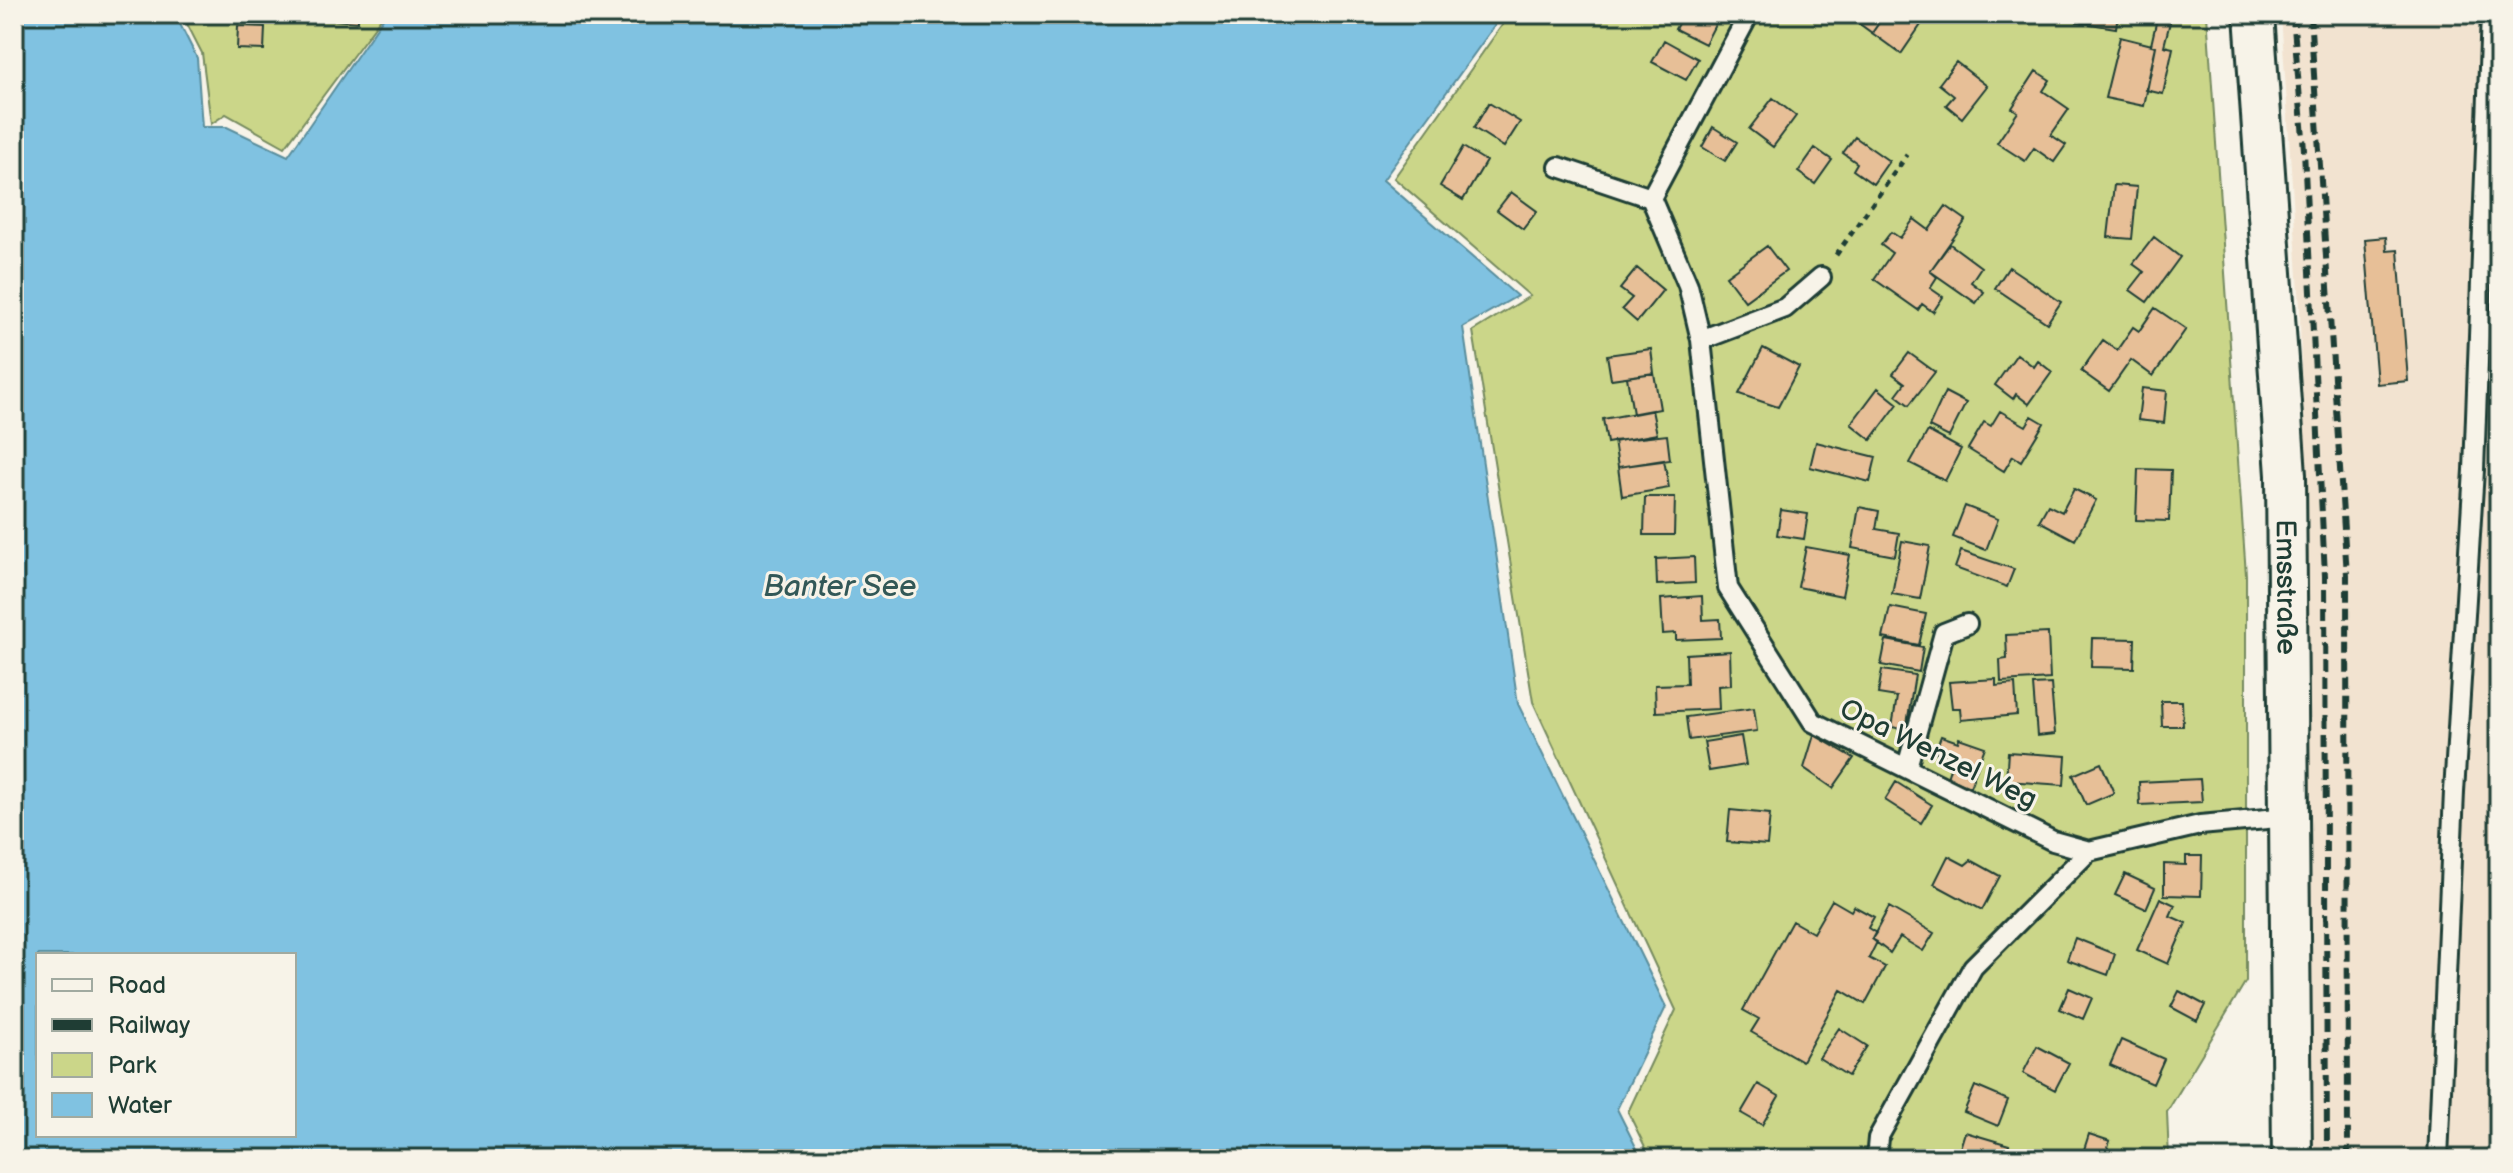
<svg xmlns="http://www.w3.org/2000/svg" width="2513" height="1173" viewBox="0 0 2513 1173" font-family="'Balsamiq Sans',sans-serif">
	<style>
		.built { fill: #f2e3d0 }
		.green { fill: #cbd689; stroke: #758a5e; stroke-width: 2 }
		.water { fill: #80c2e1; stroke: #598d9c; stroke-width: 2; fill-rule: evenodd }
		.building { fill: #e7bf97; stroke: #1f3d34; stroke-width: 2 }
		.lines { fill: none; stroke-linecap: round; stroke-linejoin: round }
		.service-casing { stroke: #1f3d34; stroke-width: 24 }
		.minor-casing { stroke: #1f3d34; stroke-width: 44 }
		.path { stroke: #1f3d34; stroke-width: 5; stroke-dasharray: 6 6; stroke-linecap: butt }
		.service { stroke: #f7f3e8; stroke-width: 18 }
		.minor { stroke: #f7f3e8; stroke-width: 38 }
		.rail { stroke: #1f3d34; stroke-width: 6; stroke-dasharray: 12 6; stroke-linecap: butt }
		.labels { text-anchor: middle; stroke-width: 6; stroke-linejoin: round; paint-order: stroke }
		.street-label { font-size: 28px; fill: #1f3d34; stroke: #f7f3e8 }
		.water-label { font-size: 30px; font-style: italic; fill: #325857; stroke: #f7f3e8 }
	</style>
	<rect width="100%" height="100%" fill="#f7f3e8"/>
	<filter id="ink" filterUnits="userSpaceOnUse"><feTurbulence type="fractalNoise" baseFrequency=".0125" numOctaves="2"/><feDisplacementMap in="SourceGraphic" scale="16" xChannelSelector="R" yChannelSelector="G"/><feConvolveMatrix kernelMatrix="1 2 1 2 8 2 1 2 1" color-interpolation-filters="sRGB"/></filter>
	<g filter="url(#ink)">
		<path class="built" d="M 2281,14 L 2499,14 L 2499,1159 L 2311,1159 L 2300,307 Z"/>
		<path class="green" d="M 182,14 L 384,14 L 285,147 L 226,114 L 211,124 L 202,53 Z
			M 1510,14 L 2207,14 L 2246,575 L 2246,981 L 2167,1112 L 2169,1159 L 1651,1159 L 1628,1112 L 1676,1010 L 1533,702 L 1473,331 L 1530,296 L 1394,178 Z"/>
		<path class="water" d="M 14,14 L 175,14 L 197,58 L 202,127 L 227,127 L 288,156 L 386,14 L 1503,14 L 1383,180 L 1517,296 L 1463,327 L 1518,704 L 1666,1007 L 1617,1109 L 1642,1159 L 14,1159 ZM 38,955 L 294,955 L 294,1135 L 38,1135 Z"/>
		<path class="building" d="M 321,14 L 358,14 L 358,22 L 321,19 Z
			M 1683,14 L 1708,14 L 1718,19 L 1705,44 L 1675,29 Z
			M 1846,14 L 1885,14 L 1872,33 Z
			M 1885,14 L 1927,16 L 1901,54 L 1872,33 Z
			M 2078,14 L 2118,14 L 2116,28 L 2077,22 Z
			M 2158,14 L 2172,14 L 2164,46 L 2173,48 L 2163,94 L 2146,90 L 2156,46 L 2151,45 Z
			M 238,26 L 265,27 L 264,50 L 237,49 Z
			M 2120,37 L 2156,46 L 2144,106 L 2105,98 Z
			M 1664,40 L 1698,59 L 1686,80 L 1652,62 Z
			M 1956,62 L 1987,86 L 1962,118 L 1946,105 L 1954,96 L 1939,84 Z
			M 2036,71 L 2050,80 L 2043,91 L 2069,109 L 2051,135 L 2066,145 L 2054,162 L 2034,148 L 2025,161 L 1997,143 L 2018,112 L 2012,108 Z
			M 1773,98 L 1796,116 L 1773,147 L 1749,129 Z
			M 1489,103 L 1520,122 L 1504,147 L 1474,128 Z
			M 1713,127 L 1737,142 L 1725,161 L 1702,147 Z
			M 1855,137 L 1889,161 L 1873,184 L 1853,170 L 1857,163 L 1843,153 Z
			M 1463,147 L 1486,161 L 1463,200 L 1440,186 Z
			M 1815,148 L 1832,160 L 1815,184 L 1798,172 Z
			M 2114,185 L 2137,187 L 2132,239 L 2108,237 Z
			M 1511,192 L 1537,211 L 1523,229 L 1497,210 Z
			M 1946,206 L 1966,220 L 1930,271 L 1937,277 L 1930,288 L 1943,297 L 1933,312 L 1922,304 L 1918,310 L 1874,279 L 1892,253 L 1881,245 L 1891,232 L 1900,238 L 1914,219 L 1929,230 Z
			M 2154,237 L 2180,257 L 2147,302 L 2130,290 L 2144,272 L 2133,264 Z
			M 2386,237 L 2387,251 L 2398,250 L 2408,381 L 2377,384 L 2365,239 Z
			M 1950,244 L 1981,267 L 1971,282 L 1984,292 L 1976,303 L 1930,271 Z
			M 1767,246 L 1786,271 L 1745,301 L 1726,276 Z
			M 2009,267 L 2061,302 L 2047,323 L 1995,288 Z
			M 1637,268 L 1663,290 L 1637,322 L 1622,309 L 1632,298 L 1620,289 Z
			M 2155,308 L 2186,329 L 2153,376 L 2131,360 L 2109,391 L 2081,371 L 2103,340 L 2117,350 L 2133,327 L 2139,331 Z
			M 1763,348 L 1799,367 L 1778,407 L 1739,394 Z
			M 1651,349 L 1654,373 L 1611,379 L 1607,355 Z
			M 1909,353 L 1935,372 L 1909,405 L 1896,395 L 1905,383 L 1893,374 Z
			M 2017,354 L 2034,367 L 2038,361 L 2052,372 L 2029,404 L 2016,394 L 2013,399 L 1995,385 Z
			M 1654,373 L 1660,409 L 1633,414 L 1627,377 Z
			M 1878,388 L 1898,404 L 1871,440 L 1851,424 Z
			M 2142,388 L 2167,391 L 2164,423 L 2138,420 Z
			M 1945,392 L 1966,403 L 1949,437 L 1929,427 Z
			M 1652,410 L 1657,434 L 1607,443 L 1603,419 Z
			M 2000,411 L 2026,426 L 2032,416 L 2044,423 L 2021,461 L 2013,456 L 2004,471 L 1968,449 L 1984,422 L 1991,426 Z
			M 1928,431 L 1961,449 L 1945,481 L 1910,463 Z
			M 1667,435 L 1670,460 L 1618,467 L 1614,441 Z
			M 1816,442 L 1876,457 L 1870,482 L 1810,467 Z
			M 1664,460 L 1669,488 L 1622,496 L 1618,467 Z
			M 2138,469 L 2171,470 L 2169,521 L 2136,520 Z
			M 2074,489 L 2096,500 L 2075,540 L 2039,521 L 2048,505 L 2062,512 Z
			M 1645,497 L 1675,497 L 1674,535 L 1644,535 Z
			M 1965,506 L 1998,519 L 1986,550 L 1953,537 Z
			M 1859,507 L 1879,511 L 1876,529 L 1899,533 L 1895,556 L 1852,548 Z
			M 1781,510 L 1808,514 L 1804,539 L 1777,535 Z
			M 1902,541 L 1930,546 L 1920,599 L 1892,594 Z
			M 1806,547 L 1850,555 L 1842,596 L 1798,587 Z
			M 1961,551 L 2014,569 L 2007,587 L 1955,568 Z
			M 1694,557 L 1695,583 L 1657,585 L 1656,559 Z
			M 1702,596 L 1703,620 L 1720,619 L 1721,638 L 1676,640 L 1676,633 L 1663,634 L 1661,599 Z
			M 1890,607 L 1926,614 L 1919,645 L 1883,638 Z
			M 2048,633 L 2050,679 L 2001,682 L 2000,660 L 2007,659 L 2006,635 Z
			M 2092,638 L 2135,639 L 2134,668 L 2091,667 Z
			M 1886,640 L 1923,647 L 1919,672 L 1881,665 Z
			M 1730,651 L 1731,685 L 1718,686 L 1719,709 L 1656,712 L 1655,685 L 1687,684 L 1686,654 Z
			M 1882,670 L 1915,675 L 1906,730 L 1892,727 L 1897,697 L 1878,694 Z
			M 1996,679 L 1996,686 L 2015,684 L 2017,715 L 1961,720 L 1960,708 L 1952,708 L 1949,682 Z
			M 2051,684 L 2055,734 L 2037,736 L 2033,685 Z
			M 2161,701 L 2182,701 L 2183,726 L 2162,726 Z
			M 1754,708 L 1757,731 L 1689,740 L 1686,717 Z
			M 1814,735 L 1854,758 L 1833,788 L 1804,768 Z
			M 1741,736 L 1746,765 L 1709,771 L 1704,742 Z
			M 1941,736 L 1958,742 L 1959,738 L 1985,747 L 1970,787 L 1947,778 L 1953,759 L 1935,752 Z
			M 2008,752 L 2066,756 L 2064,785 L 2006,781 Z
			M 2101,763 L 2114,793 L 2086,805 L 2073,775 Z
			M 2200,779 L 2202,802 L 2140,805 L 2139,782 Z
			M 1896,782 L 1932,805 L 1921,823 L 1885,800 Z
			M 1730,810 L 1770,814 L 1767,845 L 1727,842 Z
			M 1948,856 L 1965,865 L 1971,860 L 2000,876 L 1982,910 L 1934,884 Z
			M 2186,856 L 2202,856 L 2201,896 L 2164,895 L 2164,864 L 2186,865 Z
			M 2125,874 L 2155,888 L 2146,909 L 2115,895 Z
			M 2160,898 L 2175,905 L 2170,916 L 2186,923 L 2168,964 L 2137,950 Z
			M 1832,900 L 1851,911 L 1854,906 L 1874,917 L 1868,928 L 1876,933 L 1872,939 L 1877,942 L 1869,958 L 1885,967 L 1865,1004 L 1841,990 L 1802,1061 L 1751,1032 L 1759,1019 L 1743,1010 L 1792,921 L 1813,933 Z
			M 1889,907 L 1934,933 L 1923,951 L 1900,937 L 1890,953 L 1872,939 Z
			M 2075,938 L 2115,954 L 2108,975 L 2067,960 Z
			M 2069,988 L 2092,998 L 2083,1019 L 2060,1009 Z
			M 2179,991 L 2205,1005 L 2197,1021 L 2171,1007 Z
			M 1839,1028 L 1867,1046 L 1848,1076 L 1819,1058 Z
			M 2121,1040 L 2164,1059 L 2153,1084 L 2110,1065 Z
			M 2037,1046 L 2069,1063 L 2055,1090 L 2023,1073 Z
			M 1758,1084 L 1779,1096 L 1762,1125 L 1741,1113 Z
			M 1975,1086 L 2008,1100 L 1998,1126 L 1964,1112 Z
			M 1965,1132 L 2009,1145 L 2005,1159 L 1957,1158 Z
			M 2089,1134 L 2110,1141 L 2104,1159 L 2081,1159 Z
			M 1765,1155 L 1783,1156 L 1783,1159 L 1765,1159 Z"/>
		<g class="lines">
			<g class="service-casing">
				<path id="service" d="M 1749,14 L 1651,198 L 1688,285 L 1701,340 L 1728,588 L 1813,722 L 2053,841 L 2089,851 L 2200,825 L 2289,817
					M 1559,167 L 1651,198
					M 1701,340 L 1785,308 L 1821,277
					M 1907,767 L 1944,633 L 1967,624
					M 1876,1159 L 1878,1138 L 1973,967 L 2089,851
					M 2438,1159 L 2454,792 L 2474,470 L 2491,14"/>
			</g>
			<g class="minor-casing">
				<g id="minor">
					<path id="s1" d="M 2254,14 L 2286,475 L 2292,1159"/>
				</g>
			</g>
			<path class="path" d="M 1836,255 L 1907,155"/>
			<use href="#service" class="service"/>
			<use href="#minor" class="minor"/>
			<path class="rail" d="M 2293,14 L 2304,150 L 2325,576 L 2327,1159
				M 2310,14 L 2347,575 L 2348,1159"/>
		</g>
	</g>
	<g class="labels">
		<g class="street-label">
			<text dy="10" stroke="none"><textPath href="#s1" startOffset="574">Emsstraße</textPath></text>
			<text transform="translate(1939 753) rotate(26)" y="10">Opa Wenzel Weg</text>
		</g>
		<g class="water-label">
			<text x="840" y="596">Banter See</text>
		</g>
	</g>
	<rect width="2513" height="1173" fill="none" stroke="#f7f3e8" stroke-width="48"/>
	<rect x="24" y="24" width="2465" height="1125" fill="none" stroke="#1f3d34" stroke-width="3" filter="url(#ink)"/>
	<rect x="36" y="953" width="260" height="184" fill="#f7f3e8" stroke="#a1aaa0" stroke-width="2"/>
	<rect x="52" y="979" width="40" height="12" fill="#f7f3e8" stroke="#a1aaa0" stroke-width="2"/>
	<text x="108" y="993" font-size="24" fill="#1f3d34">Road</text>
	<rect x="52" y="1019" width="40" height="12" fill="#1f3d34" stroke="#a1aaa0" stroke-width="2"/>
	<text x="108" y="1033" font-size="24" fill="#1f3d34">Railway</text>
	<rect x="52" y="1053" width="40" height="24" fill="#cbd689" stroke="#a1aaa0" stroke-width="2"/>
	<text x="108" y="1073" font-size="24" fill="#1f3d34">Park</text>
	<rect x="52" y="1093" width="40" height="24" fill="#80c2e1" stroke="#a1aaa0" stroke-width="2"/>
	<text x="108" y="1113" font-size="24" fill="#1f3d34">Water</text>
</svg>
